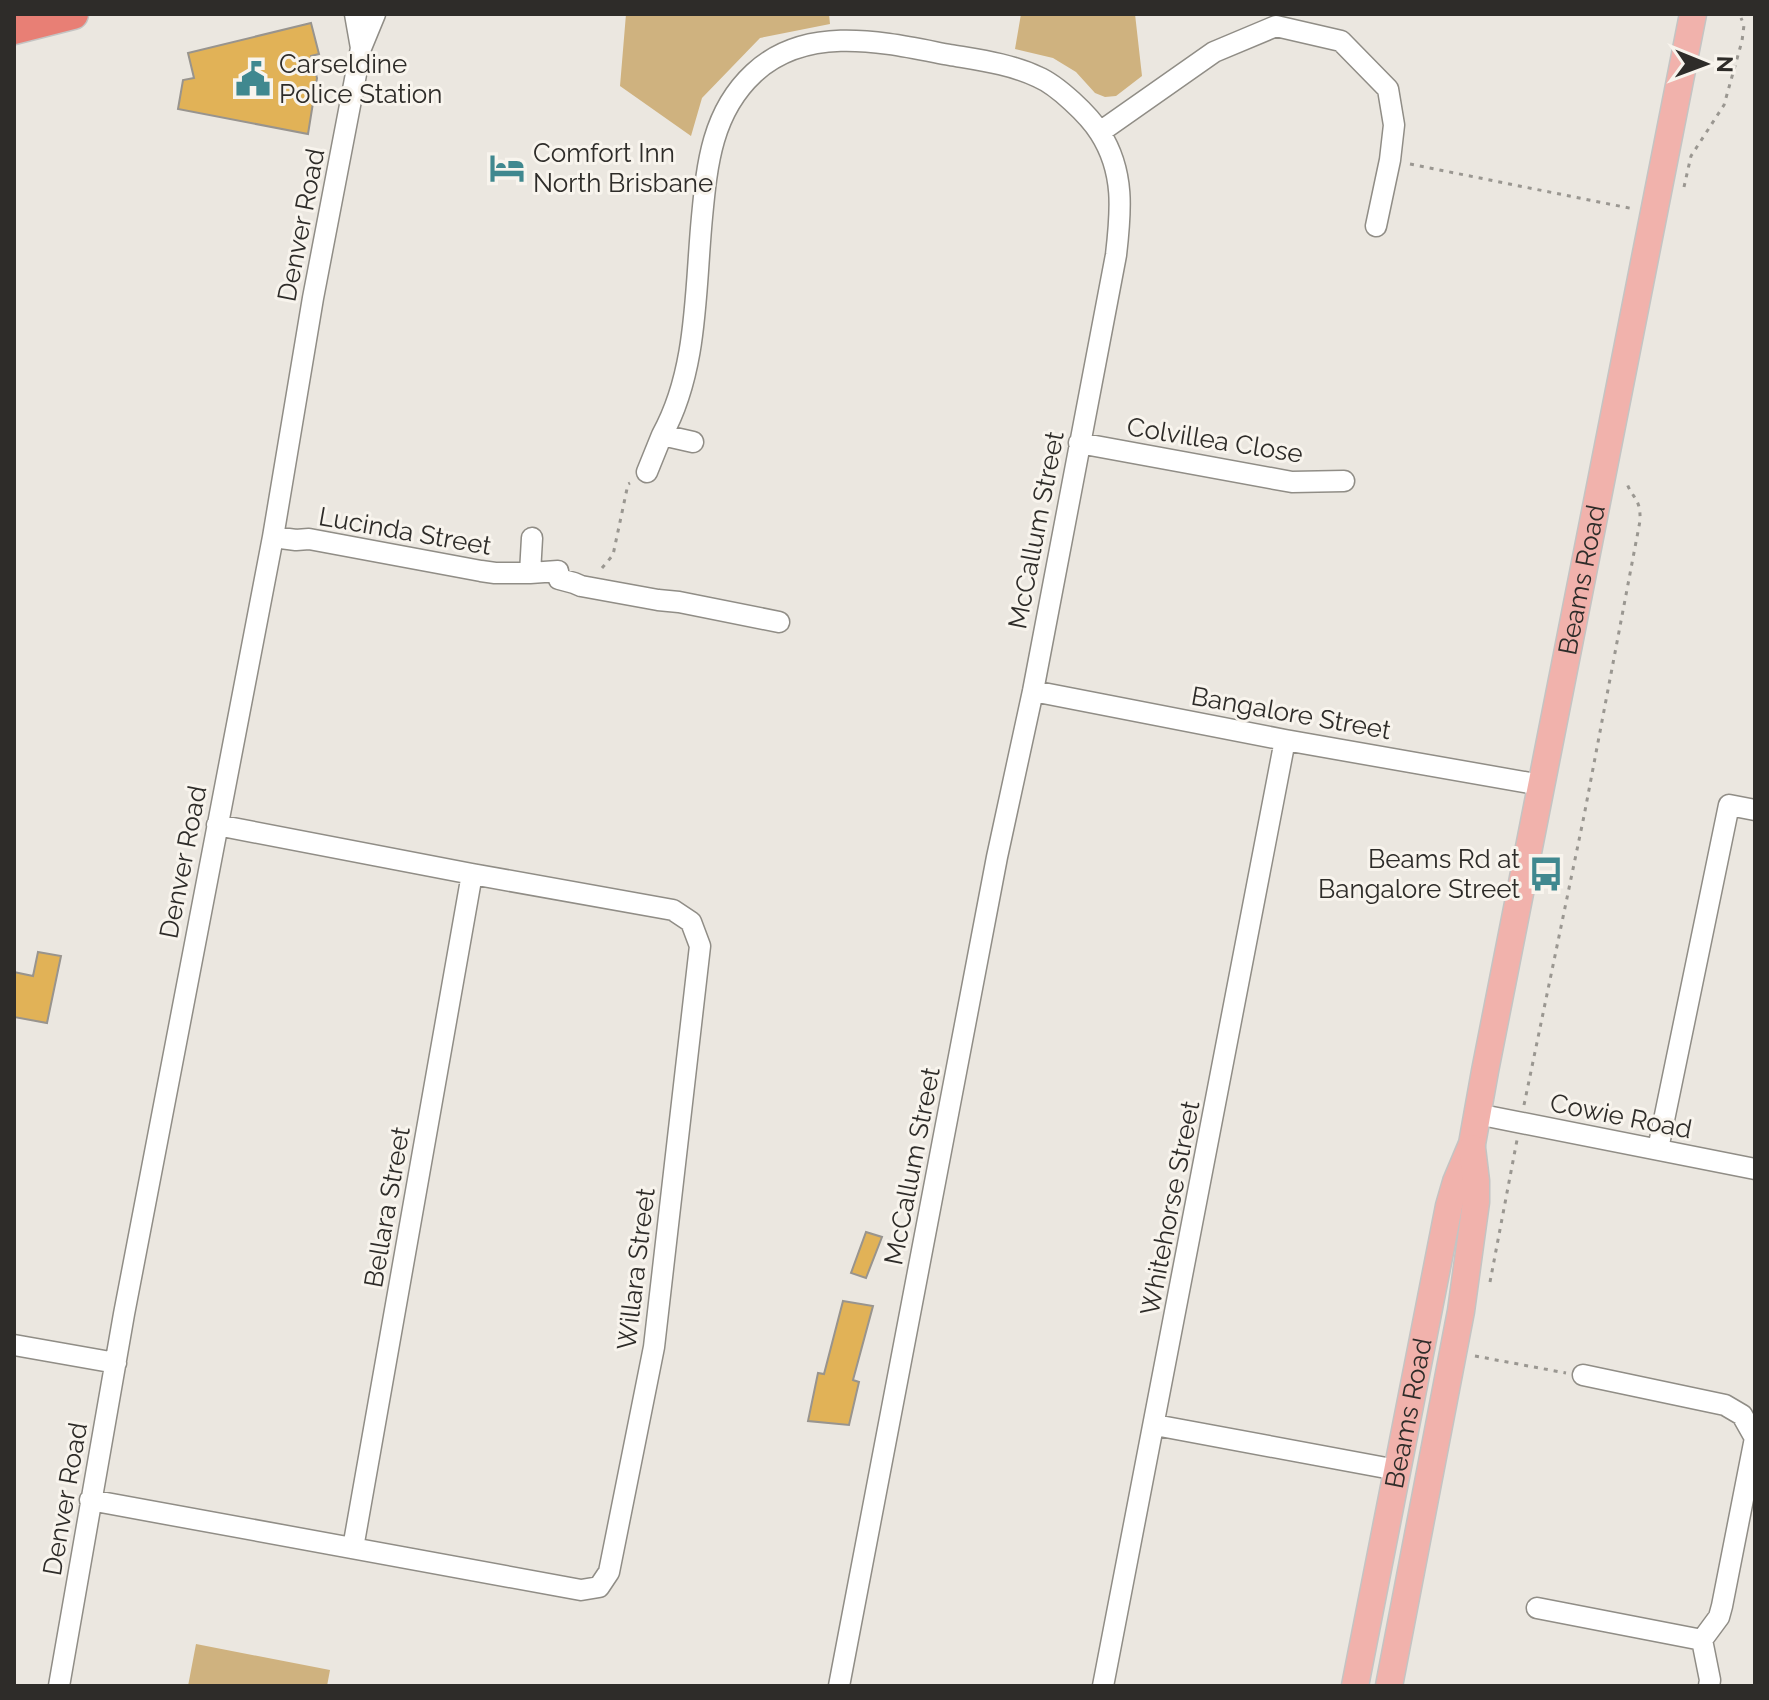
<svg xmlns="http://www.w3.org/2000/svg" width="1769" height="1700" viewBox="0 0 1769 1700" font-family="Raleway,sans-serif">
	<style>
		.green { fill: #cfb27f }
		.building { fill: #e1b257; stroke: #98948e; stroke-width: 2 }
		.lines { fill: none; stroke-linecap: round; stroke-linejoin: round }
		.minor-casing { stroke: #908d86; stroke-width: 23 }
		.major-casing { stroke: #c4c4c3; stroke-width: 29 }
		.highway-casing { stroke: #c4c4c3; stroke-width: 33 }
		.path { stroke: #9a9791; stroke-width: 3; stroke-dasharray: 4 6; stroke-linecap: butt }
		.minor { stroke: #fff; stroke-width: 20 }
		.major { stroke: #f1b2ac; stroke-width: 26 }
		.highway { stroke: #e87f75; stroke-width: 30 }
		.labels { text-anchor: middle; stroke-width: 6; stroke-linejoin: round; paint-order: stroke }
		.poi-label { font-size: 26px; fill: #2e2c29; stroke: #f8f4ed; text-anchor: start }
		.street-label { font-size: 26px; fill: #2e2c29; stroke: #f8f4ed }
	</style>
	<rect width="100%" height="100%" fill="#ebe7e0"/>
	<path class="green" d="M 626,14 L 829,14 L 830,24 L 760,38 L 702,98 L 691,136 L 620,86 Z
		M 1021,14 L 1135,14 L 1142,76 L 1116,96 L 1105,97 L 1095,93 L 1076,72 L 1053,58 L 1015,49 Z
		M 196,1644 L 330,1670 L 327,1686 L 188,1686 Z"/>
	<path class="building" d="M 311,23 L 319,54 L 311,56 L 317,78 L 308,134 L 178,109 L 183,80 L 194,78 L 188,53 Z
		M 38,952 L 61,956 L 47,1023 L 14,1017 L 14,972 L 33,976 Z
		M 866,1232 L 882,1237 L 866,1278 L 851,1273 Z
		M 843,1301 L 873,1306 L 853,1380 L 859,1382 L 849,1425 L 808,1421 L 818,1373 L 824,1374 Z"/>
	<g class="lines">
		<g class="minor-casing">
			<path id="minor" d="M 355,14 L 361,48
				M 1100,132 L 1214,52 L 1276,26 L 1341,41 L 1388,89 L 1394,125 L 1390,160 L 1376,226
				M 662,435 C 698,370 695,290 702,217 C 707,164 712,112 754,73 C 808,23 886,43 950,55 C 979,60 1011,64 1038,77 C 1057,85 1089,115 1100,133 C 1125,172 1121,212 1116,255 L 1033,691 L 997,857 L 839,1686
				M 1079,443 L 1292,482 L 1344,481
				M 647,472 L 662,435 L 693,442
				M 273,537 L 296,540 L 309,539 L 481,571 L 495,573 L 530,573
				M 532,538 L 530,573 L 558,571 L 559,579 L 574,583 L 581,586 L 658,600 L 679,602 L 779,622
				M 1033,691 L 1285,740 L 1541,785
				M 1477,1114 L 1755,1169
				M 1658,1149 L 1729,805 L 1755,810
				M 14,1345 L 116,1363
				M 1583,1375 L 1725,1405 L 1742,1415 L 1755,1438 L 1722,1606 L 1719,1617 L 1702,1640 L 1710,1680 L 1709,1686
				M 1155,1425 L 1397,1470
				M 90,1500 L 581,1590 L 599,1587 L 609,1572 L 654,1347 L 700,946 L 691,922 L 673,910 L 472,874 L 217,825
				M 353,1548 L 472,874
				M 1537,1608 L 1702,1640
				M 59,1686 L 124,1314 L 273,537 L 313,298 L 361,48 L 375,14
				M 1103,1686 L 1285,740"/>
		</g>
		<g class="major-casing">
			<g id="major">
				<path id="s1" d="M 1355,1686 L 1449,1206 L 1456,1182 L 1472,1144 L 1485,1071 L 1693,14"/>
				<path d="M 1389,1686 L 1461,1311 L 1476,1202 L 1476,1181 L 1472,1148"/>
			</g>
		</g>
		<g class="highway-casing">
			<path id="highway" d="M 14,29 L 73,14"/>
		</g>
		<path class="path" d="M 1410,164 L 1634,209
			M 1684,187 L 1691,156 L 1724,105 L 1742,41 L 1744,25 L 1741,18
			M 602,568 L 613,555 L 628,484 L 630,483
			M 1524,1105 L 1584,816 L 1640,521 C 1641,496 1631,499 1626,480
			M 1490,1282 L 1517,1140
			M 1475,1356 L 1566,1373"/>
		<use href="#minor" class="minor"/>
		<use href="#major" class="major"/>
		<use href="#highway" class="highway"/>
	</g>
	<defs>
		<g id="civic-bare" transform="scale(2.76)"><path d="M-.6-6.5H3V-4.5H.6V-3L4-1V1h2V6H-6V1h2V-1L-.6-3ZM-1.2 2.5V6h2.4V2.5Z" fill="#40888f" stroke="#f8f4ed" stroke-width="2.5" paint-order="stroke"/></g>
		<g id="hotel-bare" transform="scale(2.76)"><path d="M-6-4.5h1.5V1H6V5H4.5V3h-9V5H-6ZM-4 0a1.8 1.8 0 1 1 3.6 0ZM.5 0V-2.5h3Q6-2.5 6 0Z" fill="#40888f" stroke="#f8f4ed" stroke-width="2.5" paint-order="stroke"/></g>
		<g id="bus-bare" transform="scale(2.76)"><path d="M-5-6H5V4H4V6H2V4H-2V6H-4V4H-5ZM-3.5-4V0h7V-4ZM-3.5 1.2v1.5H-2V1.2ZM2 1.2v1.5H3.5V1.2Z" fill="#40888f" stroke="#f8f4ed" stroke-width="2.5" paint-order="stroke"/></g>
	</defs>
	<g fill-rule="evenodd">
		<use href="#civic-bare" x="253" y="79"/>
		<use href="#hotel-bare" x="507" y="168"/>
		<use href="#bus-bare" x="1546" y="874"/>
	</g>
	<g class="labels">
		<g class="poi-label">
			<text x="279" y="73">Carseldine<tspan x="279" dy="30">Police Station</tspan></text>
			<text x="533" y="162">Comfort Inn<tspan x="533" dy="30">North Brisbane</tspan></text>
			<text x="1520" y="868" text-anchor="end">Beams Rd at<tspan x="1520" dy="30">Bangalore Street</tspan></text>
		</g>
		<g class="street-label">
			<text transform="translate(301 225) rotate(-79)" y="9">Denver Road</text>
			<text transform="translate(1215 440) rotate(9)" y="9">Colvillea Close</text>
			<text transform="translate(1036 530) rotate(-79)" y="9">McCallum Street</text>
			<text transform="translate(405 531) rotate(10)" y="9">Lucinda Street</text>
			<text dy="9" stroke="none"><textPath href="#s1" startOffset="1130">Beams Road</textPath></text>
			<text transform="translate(1291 713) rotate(10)" y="9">Bangalore Street</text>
			<text transform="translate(183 862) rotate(-79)" y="9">Denver Road</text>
			<text transform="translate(1621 1116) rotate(11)" y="9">Cowie Road</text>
			<text transform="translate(912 1166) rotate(-79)" y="9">McCallum Street</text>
			<text transform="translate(387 1207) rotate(-80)" y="9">Bellara Street</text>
			<text transform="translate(1170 1208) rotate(-79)" y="9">Whitehorse Street</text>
			<text transform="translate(636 1269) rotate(-83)" y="9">Willara Street</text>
			<text dy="9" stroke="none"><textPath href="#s1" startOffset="278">Beams Road</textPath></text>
			<text transform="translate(65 1499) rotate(-80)" y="9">Denver Road</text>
		</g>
	</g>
	<rect width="1769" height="1700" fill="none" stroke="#2e2c29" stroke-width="32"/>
	<g transform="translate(1705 64) rotate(91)" stroke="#f8f4ed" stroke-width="6" paint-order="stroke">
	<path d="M0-6L14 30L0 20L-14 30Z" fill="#2e2c29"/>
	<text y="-12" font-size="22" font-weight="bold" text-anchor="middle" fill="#2e2c29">N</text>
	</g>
</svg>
